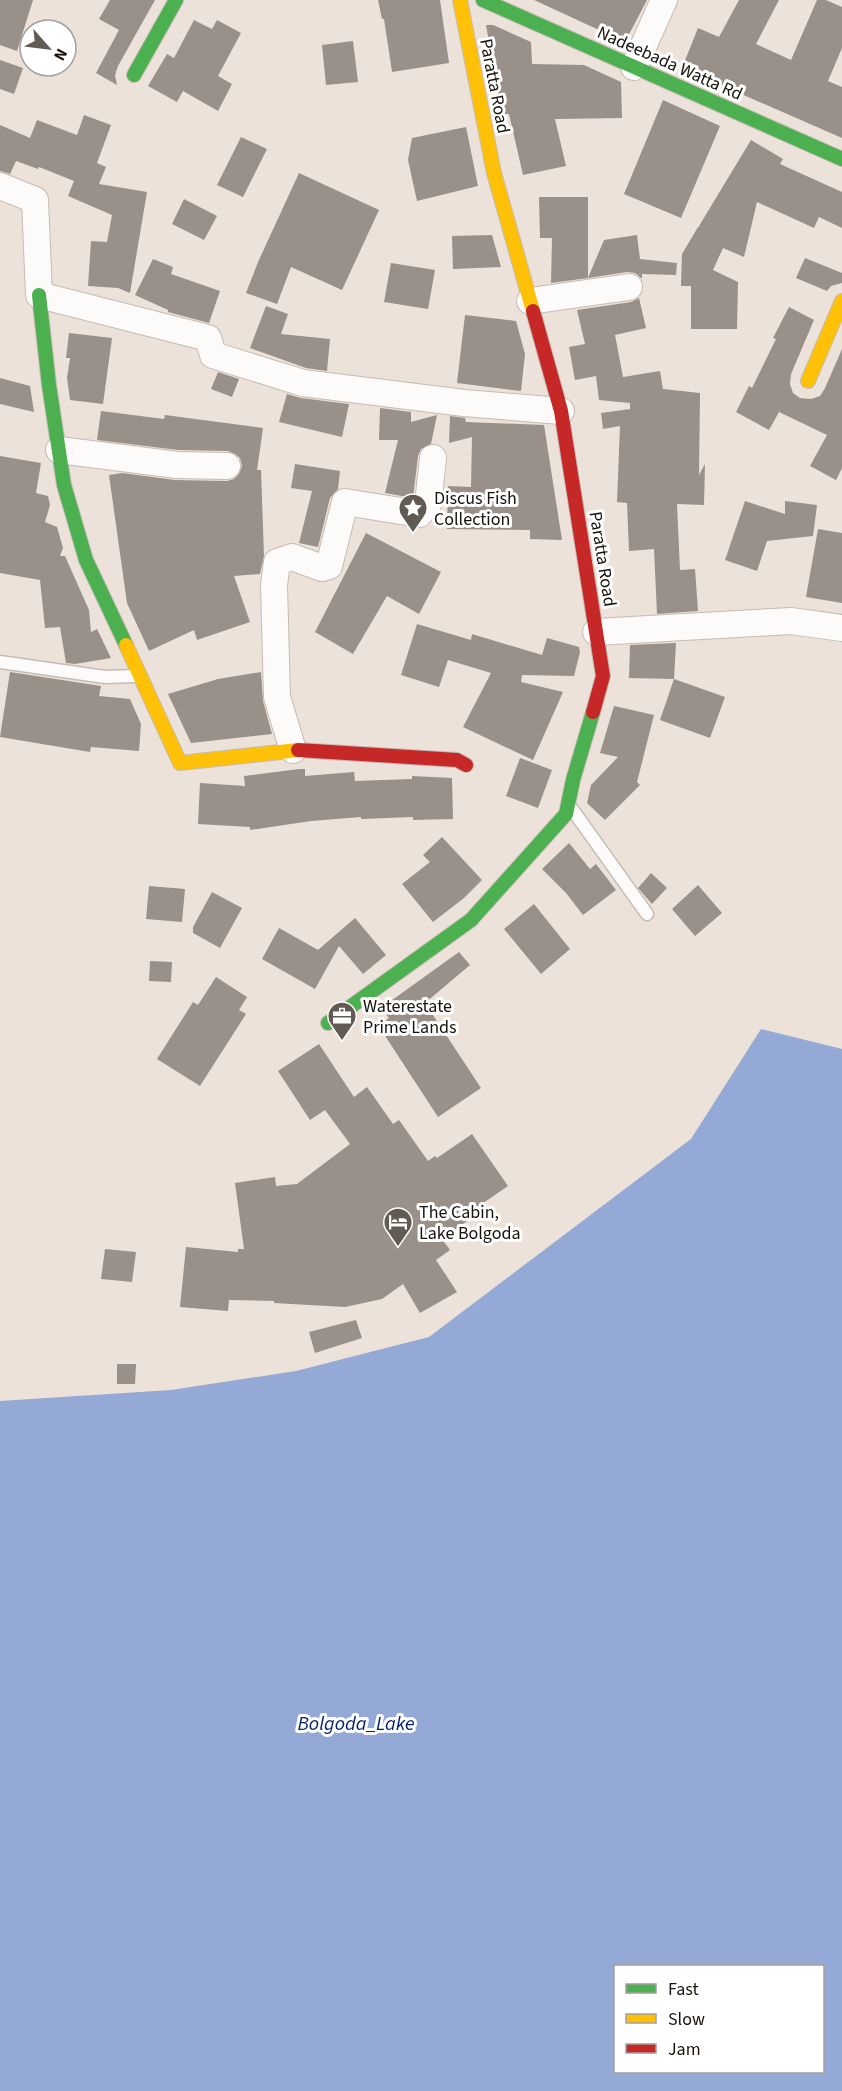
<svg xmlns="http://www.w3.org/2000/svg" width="842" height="2091" viewBox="0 0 842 2091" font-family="'Source Sans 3',sans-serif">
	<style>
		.water { fill: #94a9d5; fill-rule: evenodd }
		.building { fill: #989089 }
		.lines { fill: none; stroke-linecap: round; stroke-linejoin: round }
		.lane-casing { stroke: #c4bcb5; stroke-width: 15 }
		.street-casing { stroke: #c4bcb5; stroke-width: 28 }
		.fast-casing { stroke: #c4bcb5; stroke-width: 16 }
		.slow-casing { stroke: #c4bcb5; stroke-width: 16 }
		.jam-casing { stroke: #c4bcb5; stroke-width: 16 }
		.lane { stroke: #fcfbf9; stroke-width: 12 }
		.street { stroke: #fcfbf9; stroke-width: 26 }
		.fast { stroke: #4caf50; stroke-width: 14 }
		.slow { stroke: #ffc107; stroke-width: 14 }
		.jam { stroke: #c62828; stroke-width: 14 }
		.labels { text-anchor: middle; stroke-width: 6; stroke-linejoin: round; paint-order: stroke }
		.street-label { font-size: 18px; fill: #18120c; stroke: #fff }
		.poi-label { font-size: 18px; fill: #18120c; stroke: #fff; text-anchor: start }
		.water-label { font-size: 20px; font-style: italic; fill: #011f6c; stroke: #fff }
	</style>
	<rect width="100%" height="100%" fill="#ece2d9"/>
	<path class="water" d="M 761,1029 L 842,1049 L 842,2091 L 0,2091 L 0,1401 L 171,1390 L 296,1371 L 429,1337 L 691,1139 ZM 616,1966 L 822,1966 L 822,2072 L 616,2072 Z"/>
	<path class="building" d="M 0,0 L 33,0 L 17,51 L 0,45 Z
		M 110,0 L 155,0 L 118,66 L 115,75 L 117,85 L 96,73 L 119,30 L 99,19 Z
		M 378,0 L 440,0 L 449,63 L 392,72 L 384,19 L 382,19 Z
		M 534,0 L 647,0 L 625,42 Z
		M 739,0 L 779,0 L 756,44 L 791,60 L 817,0 L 826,0 L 842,7 L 842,48 L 828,81 L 842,87 L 842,138 L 682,68 L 698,28 L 719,37 Z
		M 194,20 L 212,29 L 217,20 L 241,33 L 218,76 L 232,84 L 218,111 L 183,91 L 177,102 L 148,86 L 167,54 L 174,58 Z
		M 486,25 L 493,25 L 531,42 L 532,64 L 584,65 L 621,82 L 622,118 L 555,119 L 566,166 L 523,175 L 509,114 L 502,114 Z
		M 353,41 L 358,82 L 326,85 L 322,45 Z
		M 0,60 L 23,68 L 14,94 L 0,89 Z
		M 663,100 L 720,126 L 681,218 L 624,194 Z
		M 84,115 L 111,125 L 97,163 L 106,167 L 99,184 L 147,192 L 130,293 L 118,288 L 88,286 L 91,241 L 107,242 L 112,215 L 68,196 L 74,181 L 39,167 L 38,169 L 16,161 L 10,174 L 0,171 L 0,125 L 30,138 L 37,120 L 77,135 Z
		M 466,127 L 478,186 L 417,201 L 408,160 L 412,138 Z
		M 241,137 L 267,149 L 243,197 L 217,185 Z
		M 751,140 L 783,159 L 780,164 L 842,192 L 842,228 L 819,217 L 814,228 L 757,202 L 744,257 L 723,248 L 713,270 L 738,282 L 737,329 L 691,329 L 691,286 L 681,286 L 682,254 L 698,227 L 701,226 L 699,226 Z
		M 299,173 L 379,210 L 342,290 L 291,267 L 277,304 L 246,293 L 258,262 Z
		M 539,197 L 588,197 L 588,278 L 551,283 L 552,238 L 540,238 Z
		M 184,199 L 217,216 L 204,240 L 172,224 Z
		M 492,235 L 501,267 L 453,269 L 452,236 Z
		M 637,235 L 640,259 L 677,263 L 676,275 L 642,274 L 642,278 L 641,278 L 635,273 L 627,272 L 588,278 L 604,240 Z
		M 805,258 L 842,273 L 842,283 L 831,286 L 827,291 L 796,278 Z
		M 153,259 L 173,267 L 171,274 L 220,291 L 209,323 L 168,312 L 168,310 L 135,295 Z
		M 391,263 L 435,270 L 428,309 L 384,302 Z
		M 639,298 L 646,328 L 615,335 L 623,377 L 660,371 L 663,389 L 700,393 L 699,475 L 705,464 L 704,505 L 677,504 L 680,570 L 695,569 L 698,611 L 657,614 L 654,549 L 629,551 L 627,503 L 617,502 L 620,426 L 603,429 L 601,413 L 630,409 L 630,403 L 599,400 L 596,376 L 575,380 L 569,347 L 585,344 L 577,310 L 631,302 Z
		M 266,306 L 288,314 L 281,334 L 330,339 L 327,371 L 306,368 L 250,348 Z
		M 789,307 L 814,320 L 791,374 L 790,384 L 793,393 L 800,398 L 811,399 L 820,396 L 825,388 L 842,349 L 842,468 L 836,480 L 810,466 L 827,435 L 779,412 L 769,430 L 736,412 L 749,386 L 752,388 L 776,339 L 773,338 Z
		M 465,315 L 516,321 L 525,354 L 521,391 L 457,383 Z
		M 69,333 L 112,338 L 103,404 L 70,400 L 67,378 L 70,358 L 66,358 Z
		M 218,372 L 239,379 L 232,397 L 211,389 Z
		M 0,378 L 30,386 L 34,412 L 0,404 Z
		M 287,394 L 301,398 L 349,404 L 342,437 L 279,422 Z
		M 380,408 L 411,412 L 411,422 L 437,415 L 431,444 L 421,449 L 418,456 L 413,498 L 385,493 L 398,440 L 379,440 Z
		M 101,411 L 164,419 L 165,415 L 263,428 L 257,470 L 261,470 L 264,556 L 260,574 L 234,576 L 250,622 L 197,640 L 194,630 L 149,651 L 127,603 L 109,475 L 122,473 L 175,480 L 227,481 L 234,479 L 239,474 L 242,466 L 240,458 L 235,454 L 228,451 L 178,450 L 97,440 Z
		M 450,416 L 465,418 L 466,422 L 544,425 L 562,540 L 530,539 L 530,530 L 447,529 L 448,486 L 471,487 L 472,437 L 449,443 Z
		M 0,456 L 41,463 L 36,493 L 48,496 L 50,505 L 45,522 L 57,527 L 63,548 L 60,556 L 65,556 L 89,610 L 91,632 L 97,629 L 111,658 L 75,664 L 66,663 L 60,627 L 45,628 L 40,580 L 0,573 Z
		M 295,464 L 340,471 L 338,489 L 330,498 L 318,547 L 299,543 L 312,491 L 291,488 Z
		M 745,501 L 785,514 L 785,501 L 817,505 L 813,536 L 767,541 L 757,571 L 725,560 Z
		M 818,529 L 842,533 L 842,603 L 806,597 Z
		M 366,533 L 441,572 L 419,614 L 387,596 L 353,654 L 315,632 Z
		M 417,624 L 471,640 L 472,634 L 542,655 L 547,638 L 579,647 L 580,652 L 574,676 L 522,675 L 521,682 L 563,692 L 533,760 L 463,727 L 491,673 L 448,660 L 439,687 L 401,675 Z
		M 676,643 L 674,679 L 629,678 L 630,645 Z
		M 10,672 L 101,686 L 99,696 L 130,699 L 141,724 L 139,751 L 91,747 L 90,752 L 0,737 Z
		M 261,672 L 263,701 L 272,734 L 191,743 L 168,694 L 218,679 Z
		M 674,679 L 725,697 L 710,738 L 660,720 Z
		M 614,706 L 654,715 L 637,782 L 640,785 L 605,820 L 587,803 L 591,785 L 618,757 L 600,753 Z
		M 520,758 L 552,770 L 538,808 L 506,796 Z
		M 299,769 L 305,769 L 305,776 L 354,772 L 355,781 L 412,779 L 412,776 L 452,778 L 453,819 L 413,820 L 413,817 L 361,819 L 361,817 L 311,821 L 250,830 L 250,827 L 198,824 L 200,783 L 245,786 L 244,776 Z
		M 442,837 L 482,880 L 464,898 L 433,922 L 402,884 L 430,862 L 423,855 Z
		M 569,843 L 590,869 L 596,864 L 616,890 L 583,915 L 566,893 L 542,869 Z
		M 651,873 L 667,888 L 652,904 L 638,888 Z
		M 698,885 L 722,913 L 695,936 L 672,909 Z
		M 149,886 L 185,889 L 182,922 L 146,919 Z
		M 212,892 L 242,908 L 220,948 L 193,933 L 193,927 Z
		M 534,904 L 570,949 L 541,974 L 504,929 Z
		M 355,918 L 386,955 L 363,974 L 339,946 L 315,989 L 262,959 L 279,928 L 318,950 Z
		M 459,952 L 470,965 L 425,1003 L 481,1088 L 438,1117 L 378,1025 L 389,1018 L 381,1008 Z
		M 150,961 L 172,962 L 171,982 L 149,981 Z
		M 216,977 L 247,997 L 239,1010 L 246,1014 L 200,1086 L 157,1059 L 193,1002 L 198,1005 Z
		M 319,1044 L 354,1097 L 367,1087 L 393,1124 L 399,1120 L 428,1161 L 435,1156 L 437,1158 L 472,1134 L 508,1186 L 473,1210 L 477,1214 L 442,1239 L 450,1250 L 436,1260 L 457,1292 L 420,1313 L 403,1284 L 382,1299 L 345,1307 L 274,1303 L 274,1301 L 229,1300 L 228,1311 L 180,1307 L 186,1247 L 238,1252 L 238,1249 L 244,1249 L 235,1183 L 275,1177 L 276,1186 L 297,1184 L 350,1144 L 325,1110 L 310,1120 L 278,1071 Z
		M 105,1249 L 136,1252 L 132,1282 L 101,1279 Z
		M 356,1320 L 362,1338 L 315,1353 L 309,1332 Z
		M 117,1364 L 136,1364 L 135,1384 L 117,1384 Z"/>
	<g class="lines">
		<g class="lane-casing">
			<path id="lane" d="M 0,662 L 105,677 L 136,676
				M 572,809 L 647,914"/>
		</g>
		<g class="street-casing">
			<path id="street" d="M 634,67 L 664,0
				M 0,186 L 35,200 L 39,295 L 208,338 L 213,355 L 303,383 L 464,403 L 561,411
				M 530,301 L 629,287
				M 59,450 L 177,465 L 227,466
				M 596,632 L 791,621 L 842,628
				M 293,750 L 277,697 L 274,585 L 277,562 L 292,557 L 322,568 L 329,566 L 345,502 L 419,514 L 428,504 L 433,458"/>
		</g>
		<g class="fast-casing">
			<path id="fast" d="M 483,0 L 842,159
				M 134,75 L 176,0
				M 39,295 L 49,385 L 64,485 L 86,560 L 126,645
				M 328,1023 L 471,920 L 566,814 L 573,780 L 593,712"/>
		</g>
		<g class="slow-casing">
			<path id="slow" d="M 460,0 L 494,173 L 533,311
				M 808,381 L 842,301
				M 126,645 L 180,763 L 298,750"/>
		</g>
		<g class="jam-casing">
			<path id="jam" d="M 533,311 L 561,411 L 603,676 L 593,712
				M 298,750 L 457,760 L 466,765"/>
		</g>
		<use href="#lane" class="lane"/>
		<use href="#street" class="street"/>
		<use href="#fast" class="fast"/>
		<use href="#slow" class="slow"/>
		<use href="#jam" class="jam"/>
	</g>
	<defs>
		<g id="sight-pin" transform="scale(1.5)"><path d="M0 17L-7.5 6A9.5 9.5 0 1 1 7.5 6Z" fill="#625b54" stroke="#fff"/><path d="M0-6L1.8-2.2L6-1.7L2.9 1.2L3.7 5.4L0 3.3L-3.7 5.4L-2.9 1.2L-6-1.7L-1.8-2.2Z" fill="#fff"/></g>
		<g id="office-pin" transform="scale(1.5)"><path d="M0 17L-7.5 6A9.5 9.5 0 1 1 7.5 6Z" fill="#625b54" stroke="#fff"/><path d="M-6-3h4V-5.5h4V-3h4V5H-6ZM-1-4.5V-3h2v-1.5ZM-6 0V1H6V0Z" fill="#fff"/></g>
		<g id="hotel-pin" transform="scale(1.5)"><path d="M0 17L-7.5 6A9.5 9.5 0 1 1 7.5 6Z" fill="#625b54" stroke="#fff"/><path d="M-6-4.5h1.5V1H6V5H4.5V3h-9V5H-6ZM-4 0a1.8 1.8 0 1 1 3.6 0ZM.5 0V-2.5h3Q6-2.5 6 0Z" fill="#fff"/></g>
	</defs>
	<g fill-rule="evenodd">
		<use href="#sight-pin" x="413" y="508"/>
		<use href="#office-pin" x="342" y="1016"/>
		<use href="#hotel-pin" x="398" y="1222"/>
	</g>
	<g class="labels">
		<g class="street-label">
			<text transform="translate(670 63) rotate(24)" y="6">Nadeebada Watta Rd</text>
			<text transform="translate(495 86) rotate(79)" y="6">Paratta Road</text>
			<text transform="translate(603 559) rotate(81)" y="6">Paratta Road</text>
		</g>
		<g class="poi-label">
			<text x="434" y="504">Discus Fish<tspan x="434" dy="21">Collection</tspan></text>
			<text x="363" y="1012">Waterestate<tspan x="363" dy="21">Prime Lands</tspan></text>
			<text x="419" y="1218">The Cabin,<tspan x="419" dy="21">Lake Bolgoda</tspan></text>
		</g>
		<g class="water-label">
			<text x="356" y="1730">Bolgoda_Lake</text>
		</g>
	</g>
	<rect x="614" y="1965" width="210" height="108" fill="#ffffff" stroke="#a3a09e" stroke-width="1.5"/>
	<rect x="626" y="1984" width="30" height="9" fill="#4caf50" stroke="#a3a09e" stroke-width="1.5"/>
	<text x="668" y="1995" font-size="18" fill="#18120c">Fast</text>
	<rect x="626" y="2014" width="30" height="9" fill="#ffc107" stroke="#a3a09e" stroke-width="1.5"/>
	<text x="668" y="2025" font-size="18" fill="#18120c">Slow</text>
	<rect x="626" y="2044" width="30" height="9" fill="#c62828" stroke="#a3a09e" stroke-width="1.5"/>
	<text x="668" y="2055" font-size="18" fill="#18120c">Jam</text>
	<g transform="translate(48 48) rotate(118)"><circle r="28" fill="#ffffff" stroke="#a3a09e" stroke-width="1.5"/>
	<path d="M0-4.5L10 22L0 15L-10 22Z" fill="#625b54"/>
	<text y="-9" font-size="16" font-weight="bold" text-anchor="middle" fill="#18120c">N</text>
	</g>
</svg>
